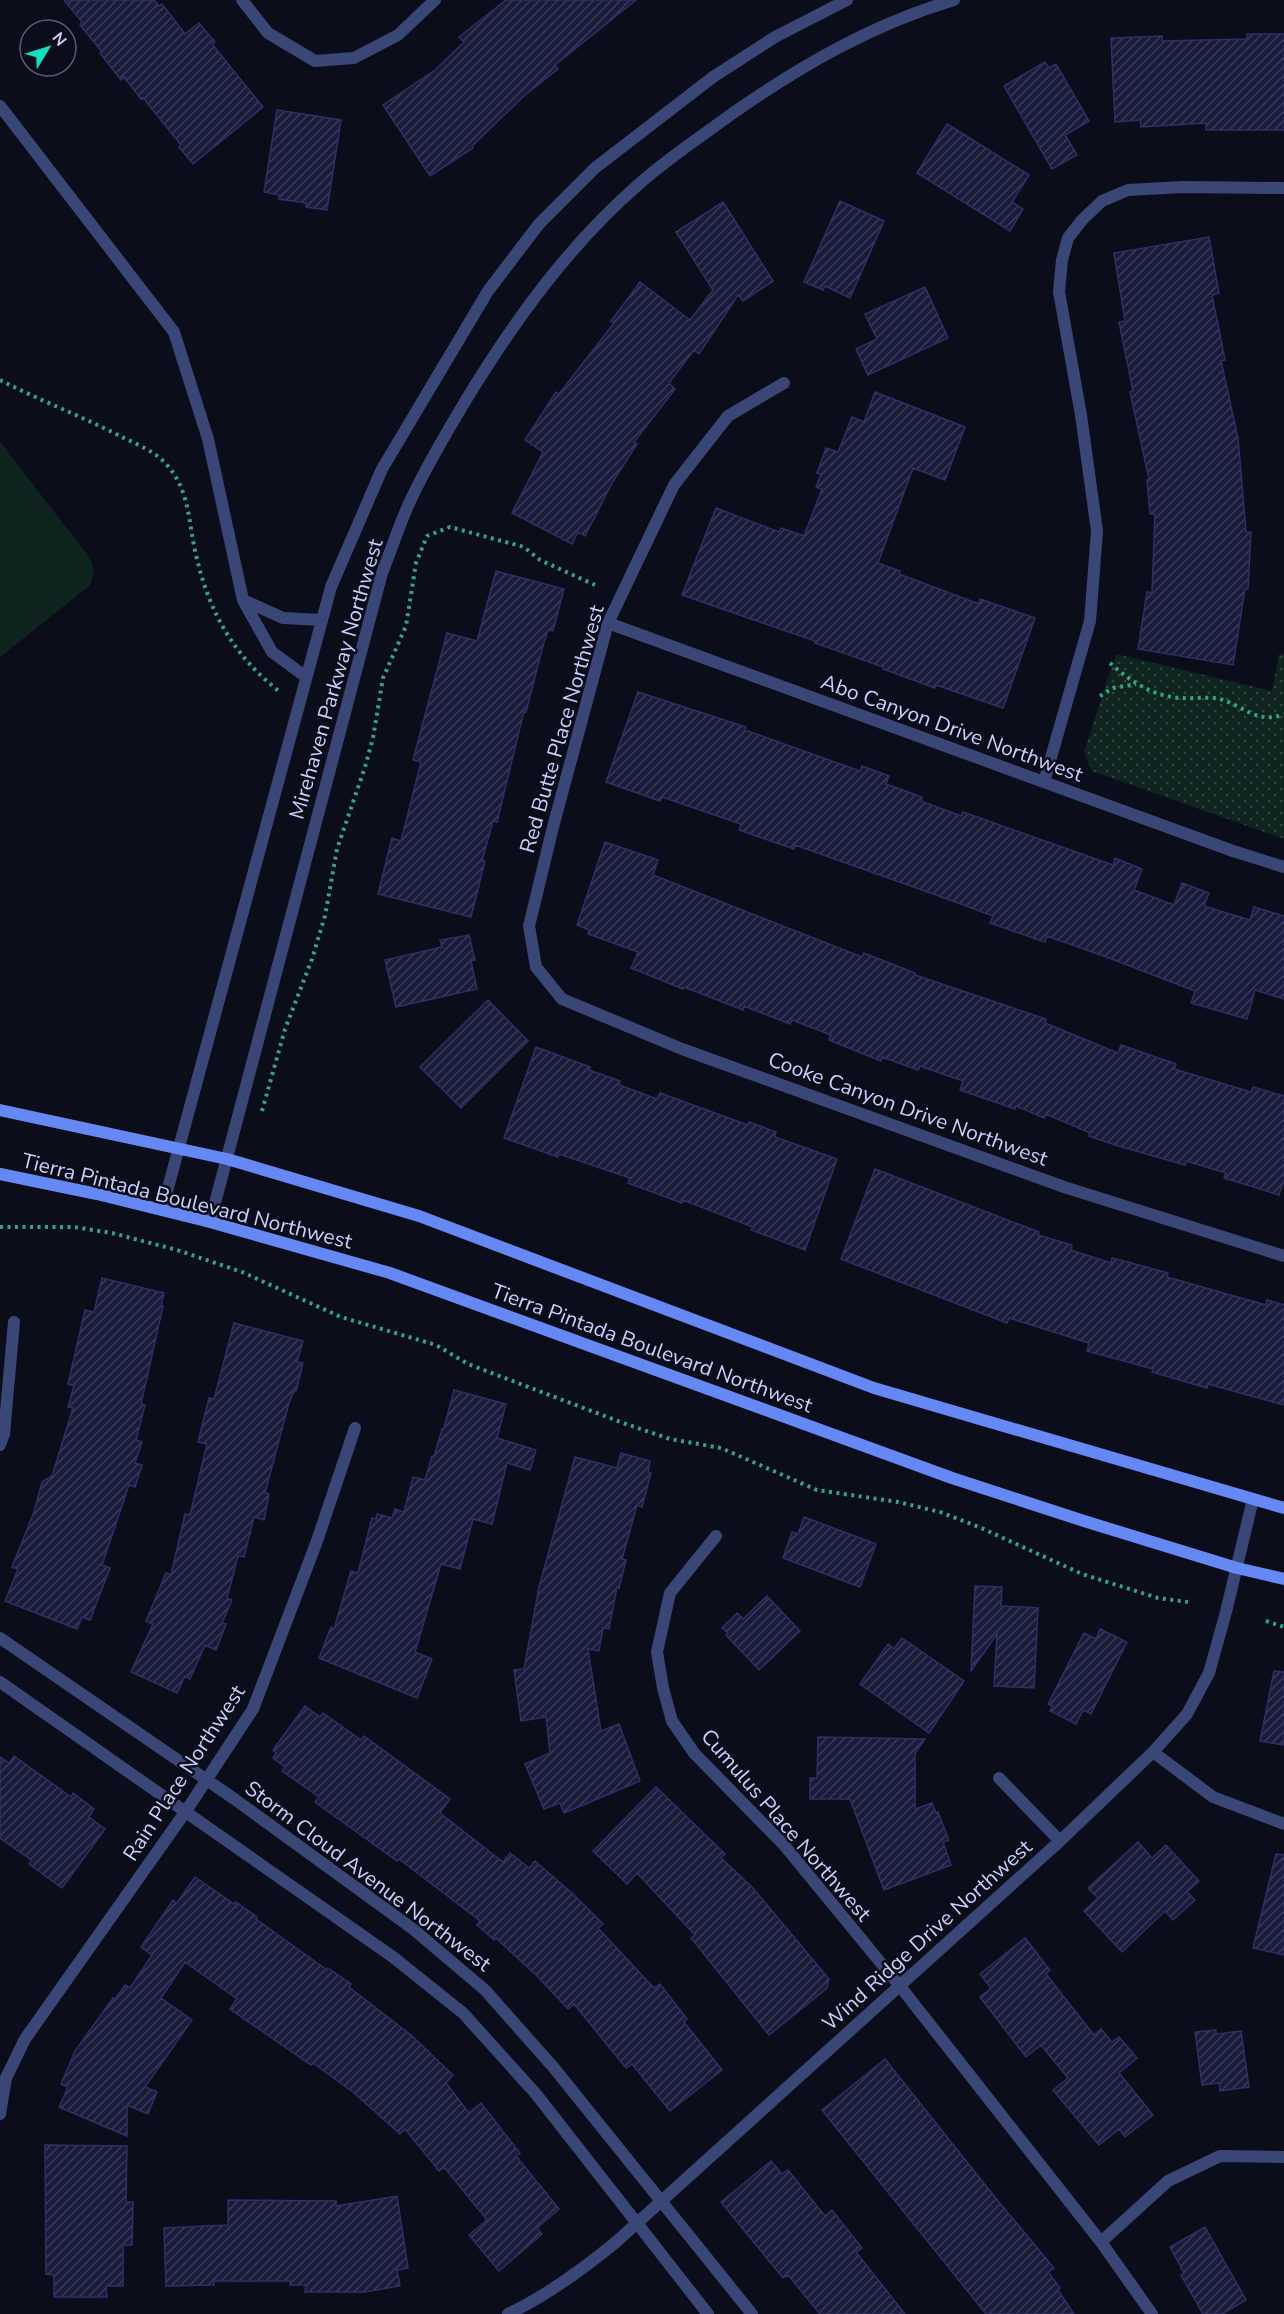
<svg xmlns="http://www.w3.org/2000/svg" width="1284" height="2314" viewBox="0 0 1284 2314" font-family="'Nunito Sans',sans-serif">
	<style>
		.grass { fill: #0f241e }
		.park { fill: url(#park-dots) }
		.building { fill: url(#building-hatch); stroke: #2d3064; stroke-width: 1.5 }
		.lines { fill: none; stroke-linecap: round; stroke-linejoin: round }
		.path { stroke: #34a480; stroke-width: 4; stroke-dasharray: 3 4.5; stroke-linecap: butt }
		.service { stroke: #3a4776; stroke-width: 12 }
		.minor { stroke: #3a4776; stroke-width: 12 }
		.tertiary { stroke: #3a4776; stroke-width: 12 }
		.secondary { stroke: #6688f5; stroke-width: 12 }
		.labels { text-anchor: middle; stroke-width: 5; stroke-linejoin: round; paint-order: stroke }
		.street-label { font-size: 21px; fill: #c9d0fb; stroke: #0c0d1a }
	</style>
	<defs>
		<pattern id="park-dots" width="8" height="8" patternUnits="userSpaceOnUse" patternTransform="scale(1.5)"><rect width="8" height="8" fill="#0f241e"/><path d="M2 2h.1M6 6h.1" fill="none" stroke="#314340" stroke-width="1.8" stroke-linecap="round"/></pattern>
		<pattern id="building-hatch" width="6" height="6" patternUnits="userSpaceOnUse" patternTransform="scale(1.5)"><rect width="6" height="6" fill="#191b3a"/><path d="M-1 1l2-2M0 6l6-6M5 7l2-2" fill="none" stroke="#393b57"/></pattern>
	</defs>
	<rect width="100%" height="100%" fill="#0c0d1a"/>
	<path class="grass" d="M 0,442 L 90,558 L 94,571 L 90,585 L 0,657 Z"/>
	<path class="park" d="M 1116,654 L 1272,691 L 1279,654 L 1284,654 L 1284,839 L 1092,771 L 1084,752 Z"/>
	<path class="building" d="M 64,0 L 154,0 L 159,6 L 162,4 L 185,34 L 199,23 L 215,42 L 212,44 L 263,107 L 193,164 L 179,147 L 181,145 L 143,98 L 141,99 L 124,77 L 121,80 L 100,53 L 102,52 L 80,25 L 82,22 Z
		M 506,0 L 636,0 L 555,65 L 558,69 L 525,95 L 472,146 L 473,148 L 430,176 L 383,105 L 435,70 L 464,42 L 459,37 Z
		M 1247,34 L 1284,34 L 1284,130 L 1206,130 L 1206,123 L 1141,127 L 1140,120 L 1115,122 L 1111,38 L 1162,36 L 1162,41 L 1247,39 Z
		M 1045,62 L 1049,68 L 1056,64 L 1089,121 L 1065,135 L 1077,155 L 1052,169 L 1004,86 Z
		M 277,110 L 341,120 L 327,210 L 306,207 L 306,203 L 279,199 L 279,195 L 264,192 Z
		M 947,124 L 1029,175 L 1012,202 L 1023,209 L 1010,231 L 917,173 Z
		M 840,201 L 884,221 L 850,298 L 825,286 L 823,290 L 804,282 Z
		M 723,202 L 773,281 L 743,301 L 738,295 L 699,354 L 694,350 L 669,383 L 675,389 L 634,442 L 637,444 L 612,483 L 585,536 L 578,532 L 572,544 L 512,513 L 543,452 L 525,440 L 556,392 L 559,394 L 614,323 L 611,321 L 640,282 L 690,320 L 713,290 L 676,232 Z
		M 1209,237 L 1219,293 L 1212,295 L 1225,360 L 1221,361 L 1238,438 L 1246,532 L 1251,532 L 1248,589 L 1245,589 L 1233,665 L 1138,649 L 1147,592 L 1152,593 L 1155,514 L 1150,514 L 1147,480 L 1149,479 L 1130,392 L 1133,391 L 1119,322 L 1125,321 L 1114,253 Z
		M 925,287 L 948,338 L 868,375 L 856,349 L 877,339 L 865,314 Z
		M 875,392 L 965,427 L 945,480 L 913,468 L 878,563 L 900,571 L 899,574 L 979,604 L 980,599 L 1035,618 L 1003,708 L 936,685 L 935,688 L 883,669 L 883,667 L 815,643 L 815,641 L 682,595 L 716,508 L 779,532 L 781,528 L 804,536 L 822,489 L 816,487 L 821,474 L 817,473 L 826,448 L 838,452 L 852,417 L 864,422 Z
		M 496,571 L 564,589 L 553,631 L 548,630 L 544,642 L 526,712 L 524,711 L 497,822 L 493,821 L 482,861 L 485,861 L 471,917 L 378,894 L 392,838 L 401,841 L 421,762 L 413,760 L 447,633 L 477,641 Z
		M 638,692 L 746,727 L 745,730 L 860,771 L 862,766 L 889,776 L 886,784 L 922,797 L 921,801 L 961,816 L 963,812 L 1113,865 L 1115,858 L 1142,869 L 1134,890 L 1174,905 L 1182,883 L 1209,893 L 1204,906 L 1250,920 L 1254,907 L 1284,916 L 1284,999 L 1255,990 L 1247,1019 L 1191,1003 L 1195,991 L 1109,958 L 1047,936 L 1045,942 L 990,923 L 993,916 L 939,896 L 795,845 L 794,849 L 739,830 L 741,824 L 662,797 L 660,801 L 606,782 Z
		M 605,842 L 658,860 L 653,875 L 862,957 L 864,953 L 915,973 L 915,975 L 1046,1019 L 1045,1023 L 1118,1053 L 1121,1045 L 1176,1064 L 1174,1069 L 1251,1092 L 1253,1087 L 1284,1096 L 1284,1180 L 1279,1195 L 1224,1178 L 1226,1173 L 1186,1161 L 1185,1165 L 1115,1145 L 1089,1136 L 1090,1133 L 1046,1114 L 1044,1118 L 1016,1106 L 1015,1109 L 960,1090 L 963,1081 L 920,1066 L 918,1070 L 882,1057 L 881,1061 L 829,1040 L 831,1035 L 792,1020 L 790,1024 L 744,1006 L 743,1010 L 684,987 L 683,989 L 631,968 L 638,952 L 588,934 L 589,930 L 577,925 Z
		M 469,935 L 475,960 L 471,961 L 477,989 L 396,1007 L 385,960 L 442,947 L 440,940 Z
		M 488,1000 L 528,1041 L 461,1108 L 420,1067 Z
		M 536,1047 L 590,1067 L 589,1070 L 620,1081 L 619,1085 L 657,1099 L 660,1093 L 748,1125 L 749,1122 L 776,1132 L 775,1137 L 837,1159 L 805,1250 L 751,1230 L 753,1227 L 683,1200 L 682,1203 L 628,1183 L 630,1178 L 559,1154 L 558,1157 L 504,1138 Z
		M 875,1169 L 1039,1232 L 1038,1235 L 1072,1245 L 1071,1250 L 1111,1263 L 1112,1258 L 1139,1265 L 1168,1273 L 1167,1277 L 1266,1305 L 1267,1300 L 1284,1305 L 1284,1405 L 1208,1384 L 1207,1388 L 1152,1372 L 1153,1369 L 1087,1351 L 1089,1343 L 1009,1318 L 1007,1323 L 841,1259 Z
		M 102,1278 L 164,1293 L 161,1306 L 163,1306 L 141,1404 L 145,1405 L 136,1440 L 142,1442 L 135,1463 L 142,1465 L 135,1487 L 129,1485 L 102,1565 L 110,1568 L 90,1620 L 82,1617 L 77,1629 L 5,1601 L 18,1569 L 12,1567 L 34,1512 L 42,1482 L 52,1476 L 73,1408 L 68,1407 L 74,1386 L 68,1384 L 85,1310 L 94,1312 Z
		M 234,1323 L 303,1341 L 297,1362 L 303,1363 L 296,1391 L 294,1391 L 289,1403 L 265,1493 L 269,1494 L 264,1520 L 254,1517 L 244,1557 L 238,1556 L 227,1598 L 232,1600 L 222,1623 L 226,1624 L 216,1650 L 205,1645 L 190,1679 L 185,1676 L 177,1693 L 131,1672 L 153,1624 L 146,1621 L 166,1573 L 171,1575 L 185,1514 L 190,1515 L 207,1444 L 198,1442 L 209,1398 L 214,1399 Z
		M 454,1390 L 506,1404 L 497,1438 L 536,1450 L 530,1470 L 507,1463 L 492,1524 L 473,1519 L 460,1569 L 441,1564 L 415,1652 L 432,1659 L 417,1698 L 319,1658 L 331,1627 L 334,1629 L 351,1571 L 358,1573 L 372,1518 L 376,1519 L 377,1514 L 392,1518 L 395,1509 L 404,1512 L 413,1477 L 425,1480 L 432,1456 L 434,1456 L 442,1429 L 444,1428 Z
		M 621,1453 L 650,1461 L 648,1472 L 651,1473 L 642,1507 L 637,1505 L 622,1559 L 626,1560 L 619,1588 L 617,1587 L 609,1629 L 603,1628 L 599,1651 L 588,1649 L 601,1731 L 619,1724 L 640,1781 L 564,1813 L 560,1803 L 544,1809 L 525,1764 L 550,1753 L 546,1717 L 521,1721 L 514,1670 L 524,1669 L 539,1587 L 575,1457 L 617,1468 Z
		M 804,1517 L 876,1544 L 860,1587 L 783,1558 L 792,1532 L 798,1534 Z
		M 975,1586 L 1002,1587 L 1001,1606 L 1038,1608 L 1034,1688 L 994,1686 L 997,1634 L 971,1671 Z
		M 767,1596 L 800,1631 L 759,1670 L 726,1635 L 728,1633 L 722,1628 L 737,1613 L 743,1619 Z
		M 1100,1629 L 1127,1642 L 1091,1714 L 1083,1710 L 1076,1724 L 1050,1711 L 1053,1706 L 1048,1704 L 1084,1633 L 1096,1639 Z
		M 902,1638 L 964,1681 L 929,1733 L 860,1684 L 888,1644 L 894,1649 Z
		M 1274,1671 L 1284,1672 L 1284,1745 L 1260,1741 Z
		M 305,1706 L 320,1717 L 323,1713 L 361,1740 L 364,1736 L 450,1799 L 440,1813 L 503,1862 L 510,1853 L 529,1868 L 535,1861 L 573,1894 L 603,1924 L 598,1928 L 654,1988 L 660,1984 L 687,2019 L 684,2022 L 722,2070 L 670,2111 L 632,2064 L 626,2068 L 574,2004 L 568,2009 L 537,1976 L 496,1938 L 494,1940 L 477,1925 L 480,1921 L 399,1859 L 397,1861 L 315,1802 L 319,1797 L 282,1771 L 285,1767 L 273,1758 L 276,1753 L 273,1750 Z
		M 818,1737 L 925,1739 L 915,1753 L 915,1809 L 932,1803 L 936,1813 L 938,1812 L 949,1840 L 943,1842 L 951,1865 L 884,1890 L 850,1799 L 810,1799 L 810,1778 L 817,1778 Z
		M 14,1756 L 71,1797 L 73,1793 L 94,1809 L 89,1817 L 105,1829 L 62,1888 L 29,1864 L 31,1860 L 0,1838 L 0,1757 L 9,1763 Z
		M 656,1787 L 725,1854 L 721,1858 L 752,1887 L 829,1979 L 827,1988 L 769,2035 L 691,1938 L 695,1935 L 637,1873 L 627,1884 L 593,1851 Z
		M 1138,1842 L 1152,1858 L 1166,1845 L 1199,1881 L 1187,1892 L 1195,1900 L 1173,1920 L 1165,1911 L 1122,1952 L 1084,1911 L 1098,1898 L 1088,1888 Z
		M 1276,1854 L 1284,1855 L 1284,1955 L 1253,1948 Z
		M 195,1877 L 234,1904 L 236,1902 L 257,1917 L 256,1919 L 327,1970 L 328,1968 L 351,1984 L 349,1987 L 411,2035 L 453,2075 L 446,2083 L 469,2113 L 481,2103 L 520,2153 L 516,2156 L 559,2209 L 537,2228 L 542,2234 L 499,2271 L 469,2235 L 487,2220 L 444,2167 L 439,2171 L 405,2129 L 400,2134 L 354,2093 L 313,2063 L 311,2065 L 230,2009 L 237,1999 L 185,1962 L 161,1998 L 192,2020 L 145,2087 L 157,2092 L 148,2114 L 127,2105 L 127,2136 L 59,2107 L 68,2087 L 61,2084 L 75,2051 L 113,1998 L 115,1999 L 125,1985 L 130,1988 L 152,1955 L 141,1947 L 173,1900 L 177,1903 Z
		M 1025,1938 L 1050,1970 L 1046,1974 L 1094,2035 L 1101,2029 L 1112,2042 L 1119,2037 L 1137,2058 L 1119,2073 L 1153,2115 L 1125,2137 L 1119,2129 L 1099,2145 L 1053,2090 L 1068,2078 L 1041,2045 L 1026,2057 L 980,1997 L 991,1988 L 980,1974 Z
		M 1216,2030 L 1216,2034 L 1241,2031 L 1249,2087 L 1220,2091 L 1219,2083 L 1202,2085 L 1195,2032 Z
		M 885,2059 L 998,2201 L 1054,2268 L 1048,2272 L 1060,2288 L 1058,2290 L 1074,2314 L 986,2314 L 822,2110 Z
		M 45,2145 L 127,2146 L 126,2202 L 133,2202 L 132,2245 L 123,2245 L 123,2286 L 106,2286 L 107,2297 L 54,2297 L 54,2275 L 46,2274 Z
		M 771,2161 L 782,2174 L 788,2170 L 825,2216 L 832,2210 L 862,2248 L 856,2252 L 905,2314 L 820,2314 L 788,2275 L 783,2278 L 721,2202 Z
		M 397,2196 L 408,2268 L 397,2270 L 400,2286 L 365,2292 L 305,2292 L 306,2285 L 290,2285 L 290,2281 L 214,2281 L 214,2285 L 166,2286 L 164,2228 L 228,2225 L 228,2200 L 336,2201 L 336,2206 Z
		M 1205,2227 L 1246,2300 L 1222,2314 L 1203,2314 L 1181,2275 L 1184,2273 L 1170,2247 Z"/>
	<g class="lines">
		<path class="path" d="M 0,380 C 39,400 81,416 120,436 C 136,444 155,451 167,465 C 191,492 188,525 197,559 C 210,614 235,657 280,692
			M 1110,663 C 1131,682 1154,697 1183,698 C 1195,699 1208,696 1220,699 C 1244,706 1258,725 1284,714
			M 1100,696 L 1113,688 L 1136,684
			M 262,1111 L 285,1029 L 312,959 L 325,916 L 337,849 L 365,767 L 373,738 L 383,678 L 406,626 L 416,563 L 427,536 L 450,527 L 524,547 L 540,560 L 595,585
			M 0,1227 L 74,1227 L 112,1233 L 177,1250 L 242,1272 L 341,1317 L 436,1345 L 468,1364 L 623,1423 L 670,1439 L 721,1448 L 817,1490 L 898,1502 L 940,1512 L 979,1527 L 1082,1574 L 1158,1598 L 1188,1602
			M 1266,1621 L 1284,1627"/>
		<path class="service" d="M 0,106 L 174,332 L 208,439 L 243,600 L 283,618 L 322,620
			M 243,600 L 272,652 L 306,677"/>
		<path class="minor" d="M 242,0 L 268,33 L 315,61 L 354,58 L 398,35 L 435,0
			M 784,383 L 728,416 L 674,485 L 608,623 L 553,827 L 529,926 L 536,967 L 562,999 L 682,1049 L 1064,1187 L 1284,1256
			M 608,623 L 1233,851 L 1284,867
			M 1044,782 L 1090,621 L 1097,531 L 1081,415 L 1059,292 L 1062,260 L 1068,238 L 1082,220 L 1102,201 L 1128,190 L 1183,187 L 1284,188
			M 0,1445 L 4,1434 L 14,1322
			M 716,1536 L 670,1593 L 657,1652 L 663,1688 L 672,1721 L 694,1753 L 784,1845 L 899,1985 L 1101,2242 L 1152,2314
			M 1153,1752 L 1213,1797 L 1284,1824
			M 999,1778 L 1060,1841
			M 0,2114 L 6,2078 L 25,2039 L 186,1811 L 253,1709 L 317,1541 L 355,1428
			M 1101,2242 L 1168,2181 L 1220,2156 L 1284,2157
			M 508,2314 C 548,2295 582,2270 616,2242 L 1060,1841 L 1153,1752 L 1187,1714 L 1209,1673 L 1226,1612 L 1253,1499"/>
		<path class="tertiary" d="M 162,1210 L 331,587 L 382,469 L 488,291 L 539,224 L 595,168 L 713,77 L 775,37 L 847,0
			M 210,1222 L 382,573 C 392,548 400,522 412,497 C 429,462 449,428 469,395 C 517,317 570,244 639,184 C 668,158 702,136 733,113 C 802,65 873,24 954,0
			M 0,1638 L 233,1798 L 413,1929 L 485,1990 L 554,2068 L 752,2314
			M 0,1682 L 393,1957 L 463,2013 L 536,2094 L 708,2314"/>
		<path class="secondary" d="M 0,1110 L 227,1159 L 419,1216 L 874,1388 L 1284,1508
			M 0,1174 L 97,1194 L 210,1222 L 390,1273 L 952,1478 L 1084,1521 L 1237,1568 L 1284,1579"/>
	</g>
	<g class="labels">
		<g class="street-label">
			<text transform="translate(336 679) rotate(-74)" y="7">Mirehaven Parkway Northwest</text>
			<text transform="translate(952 728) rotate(20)" y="7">Abo Canyon Drive Northwest</text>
			<text transform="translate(562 729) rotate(-74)" y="7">Red Butte Place Northwest</text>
			<text transform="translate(908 1109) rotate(20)" y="7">Cooke Canyon Drive Northwest</text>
			<text transform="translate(187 1201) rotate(14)" y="7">Tierra Pintada Boulevard Northwest</text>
			<text transform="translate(652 1348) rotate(20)" y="7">Tierra Pintada Boulevard Northwest</text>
			<text transform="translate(184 1773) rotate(-57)" y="7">Rain Place Northwest</text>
			<text transform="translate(786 1825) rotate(49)" y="7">Cumulus Place Northwest</text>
			<text transform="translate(368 1876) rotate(37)" y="7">Storm Cloud Avenue Northwest</text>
			<text transform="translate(927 1935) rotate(-42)" y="7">Wind Ridge Drive Northwest</text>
		</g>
	</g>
	<g transform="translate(48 48) rotate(52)"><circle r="28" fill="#0c0d1a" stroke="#585b74" stroke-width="1.5"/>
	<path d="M0-4.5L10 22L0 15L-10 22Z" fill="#0fe1c0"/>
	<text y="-9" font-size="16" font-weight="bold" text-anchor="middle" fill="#c9d0fb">N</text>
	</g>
</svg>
